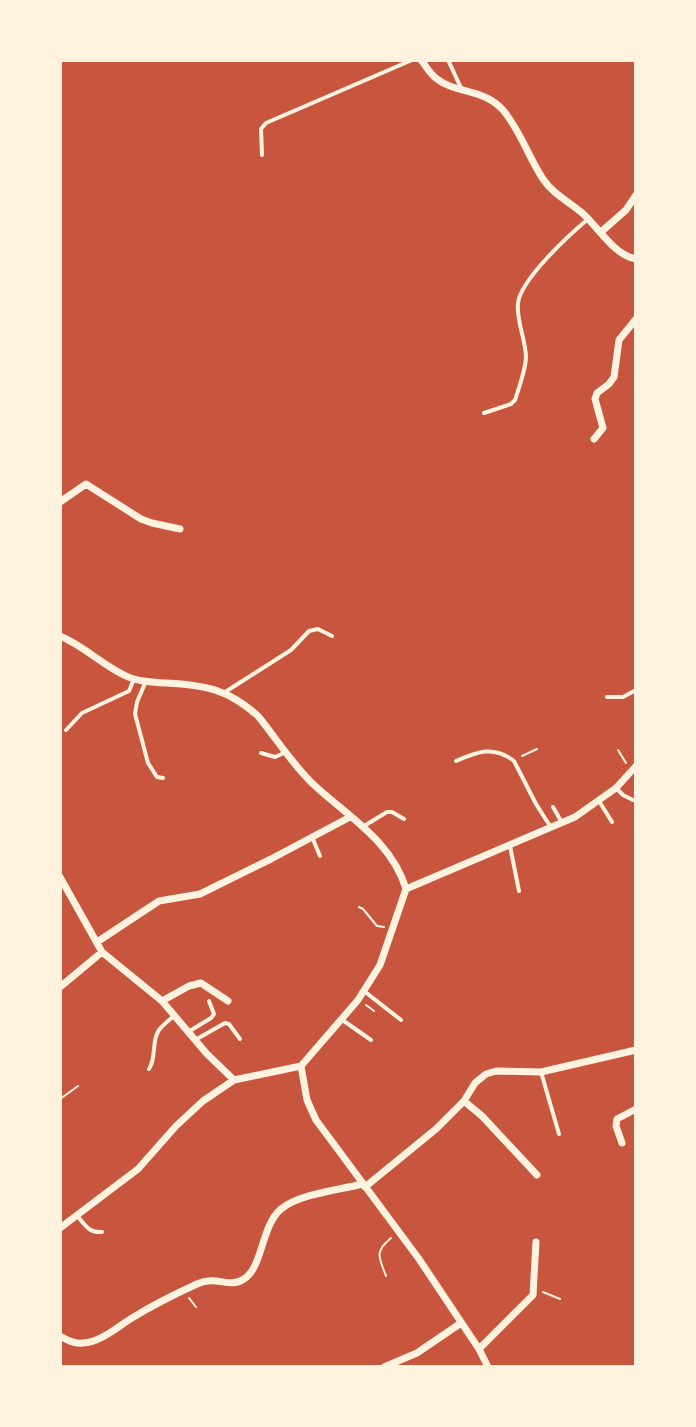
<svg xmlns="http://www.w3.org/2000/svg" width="696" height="1427" viewBox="0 0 696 1427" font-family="'IBM Plex Serif',serif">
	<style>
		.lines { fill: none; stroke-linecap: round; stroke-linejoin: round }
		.path { stroke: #fff3e0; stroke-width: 2 }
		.service { stroke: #fff3e0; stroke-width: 4 }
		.minor { stroke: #fff3e0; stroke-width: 7 }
	</style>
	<rect width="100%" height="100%" fill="#c8553d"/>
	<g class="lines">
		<path class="path" d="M 618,750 L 626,763
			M 522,756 L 537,749
			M 359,907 L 363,909 L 377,926 L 384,927
			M 366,1005 L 374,1011
			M 60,1099 L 78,1086
			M 386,1276 C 379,1257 374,1252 391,1238
			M 543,1292 L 560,1299
			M 189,1298 L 196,1307"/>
		<path class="service" d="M 449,62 L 461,88
			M 262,155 L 261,129 L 266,123 L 412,60
			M 484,413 L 511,404 L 515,400 C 519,387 525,372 526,358 C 526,340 516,321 518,303 C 521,279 569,235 588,219
			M 146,681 L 137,702 L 135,714 L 148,763 L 157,777 L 163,778
			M 225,692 L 291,650 L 309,631 L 318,629 L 332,636
			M 607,697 L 623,697 L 636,690
			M 66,730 L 82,713 L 129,691 L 134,679
			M 261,753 L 275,757 L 284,753
			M 456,761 C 477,752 493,745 514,761 L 536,804 L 550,826
			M 616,788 L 623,795 L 633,800
			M 599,801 L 612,822
			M 553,807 L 561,821
			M 364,826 L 387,812 L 392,812 L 404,819
			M 312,837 L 320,856
			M 510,846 L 519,891
			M 364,991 L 401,1020
			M 341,1019 L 371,1040
			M 188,1032 L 211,1018 L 214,1014 L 209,1001
			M 195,1040 L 225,1023 L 229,1024 L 240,1039
			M 149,1069 C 157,1057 151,1041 159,1030 C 163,1025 169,1020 174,1016
			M 541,1072 L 559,1134
			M 78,1217 C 86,1226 89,1233 102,1232"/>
		<path class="minor" d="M 421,60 C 426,66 430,74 437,79 C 456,94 483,88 503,110 C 520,130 529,158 543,179 C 553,194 568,201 581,212 C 598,226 613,255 636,259
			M 601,232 L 626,210 L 636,195
			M 594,439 L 603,428 L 595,399 L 597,393 L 609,384 L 614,377 L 619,340 L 636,319
			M 60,502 L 86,484 L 141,519 L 152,523 L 180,529
			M 60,636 C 84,646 101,664 124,675 C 137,682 152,682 166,683 C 205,685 228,689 258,716 C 276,738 292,764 313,784 C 347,816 392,841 406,889 L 380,965 L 358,1000 L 301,1066 L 234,1080 L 203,1101 L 176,1126 L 138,1169 L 60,1228
			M 60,877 L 102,952 L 162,1001 L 207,1054 L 234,1080
			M 406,889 L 575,817 L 616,788 L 636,766
			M 97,942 L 159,901 L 200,894 L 271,859 L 350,817
			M 60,987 L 102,952
			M 162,1001 L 189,986 L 201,983 L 228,1001
			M 301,1066 L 307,1100 L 316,1120 L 419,1259 L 479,1349 L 488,1367
			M 464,1101 L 482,1116 L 537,1175
			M 622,1143 L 616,1126 L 617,1119 L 636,1109
			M 365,1187 L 436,1129 L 464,1101 L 475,1083 L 486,1074 L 496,1071 L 541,1072 L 636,1050
			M 60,1336 C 67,1340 74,1344 83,1343 C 101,1342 117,1327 132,1318 C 153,1305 175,1294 197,1284 C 217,1275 229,1289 244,1279 C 263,1267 261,1226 281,1209 C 299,1194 339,1190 362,1184
			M 479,1349 L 533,1295 L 536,1242
			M 384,1367 L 417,1353 L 461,1323"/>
	</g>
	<rect width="696" height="1427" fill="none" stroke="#fff3e0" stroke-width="124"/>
</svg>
